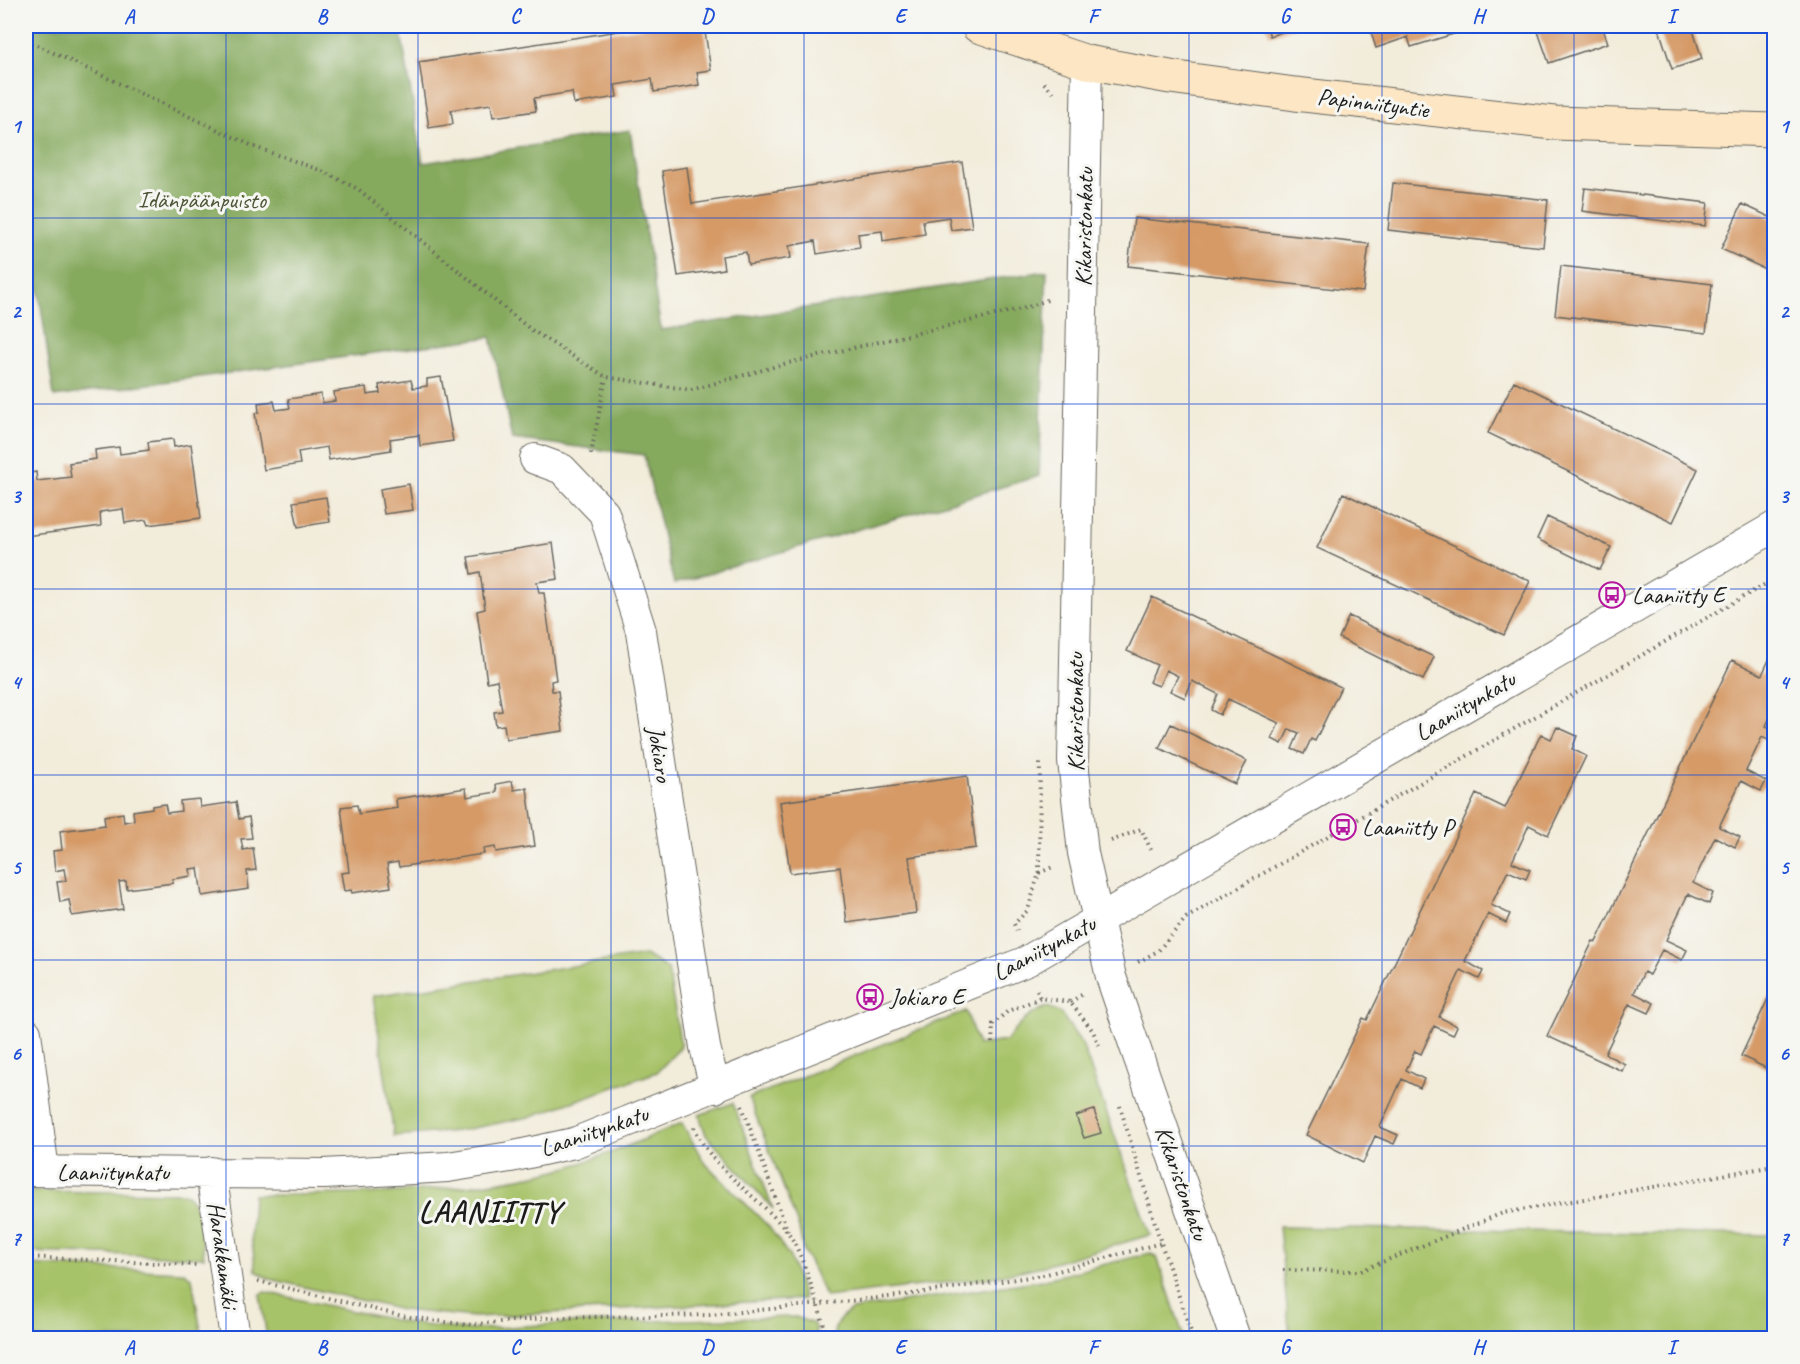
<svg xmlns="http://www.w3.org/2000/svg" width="1800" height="1364" viewBox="0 0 1800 1364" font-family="Caveat,sans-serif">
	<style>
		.green { fill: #a7c369; stroke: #627042; stroke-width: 1.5 }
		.forest { fill: #85a95d; stroke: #50623c; stroke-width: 1.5 }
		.building { fill: #d59a66 }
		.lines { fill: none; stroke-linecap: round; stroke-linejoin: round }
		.street-casing { stroke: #67655e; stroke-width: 32 }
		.secondary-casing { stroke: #67655e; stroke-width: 35 }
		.path { stroke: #67655e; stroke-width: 4; stroke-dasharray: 1.5 4.5; stroke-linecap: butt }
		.street { stroke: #fff; stroke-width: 30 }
		.secondary { stroke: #fce6c4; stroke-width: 33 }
		.grid { fill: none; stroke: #1d4ed8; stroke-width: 1.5; stroke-opacity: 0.55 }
		.labels { text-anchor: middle; stroke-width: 6; stroke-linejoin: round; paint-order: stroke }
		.street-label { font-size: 24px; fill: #1c1c1c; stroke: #f6f6f2 }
		.park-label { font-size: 24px; fill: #4d5637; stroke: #f6f6f2 }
		.poi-label { font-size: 24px; fill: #1c1c1c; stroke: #f6f6f2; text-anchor: start }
		.district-label { font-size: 30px; font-weight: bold; letter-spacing: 1.5px; fill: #1c1c1c; stroke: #f6f6f2 }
		.neatline { fill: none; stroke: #1d4ed8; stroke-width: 2 }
		.grid-label { font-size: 20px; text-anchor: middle; font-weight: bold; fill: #1d4ed8 }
	</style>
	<rect width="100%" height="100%" fill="#f6f6f2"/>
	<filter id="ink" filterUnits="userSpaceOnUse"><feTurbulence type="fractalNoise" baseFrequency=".0167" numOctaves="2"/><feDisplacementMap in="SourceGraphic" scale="12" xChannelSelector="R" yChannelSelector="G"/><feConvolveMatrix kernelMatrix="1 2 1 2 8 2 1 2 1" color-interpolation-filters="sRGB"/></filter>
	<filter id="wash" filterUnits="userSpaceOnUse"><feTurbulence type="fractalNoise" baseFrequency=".008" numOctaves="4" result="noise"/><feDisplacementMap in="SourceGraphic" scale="24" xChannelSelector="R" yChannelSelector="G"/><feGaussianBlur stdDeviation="1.35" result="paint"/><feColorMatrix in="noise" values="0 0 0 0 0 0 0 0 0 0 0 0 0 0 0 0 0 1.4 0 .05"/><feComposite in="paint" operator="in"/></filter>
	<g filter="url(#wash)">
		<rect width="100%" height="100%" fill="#f2ecda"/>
		<path class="green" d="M 645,955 L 668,969 L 681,1047 L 657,1072 L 529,1117 L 458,1131 L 394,1136 L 373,996 Z
			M 1047,1007 L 1060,1012 L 1082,1044 L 1150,1235 L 1043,1266 L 987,1278 L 826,1297 L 803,1249 L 799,1228 L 749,1098 L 966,1011 L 978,1045 L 1006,1041 C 1018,1025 1028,1014 1047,1007 Z
			M 733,1103 L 773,1209 L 706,1135 L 699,1115 Z
			M 682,1123 L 704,1162 L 769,1227 L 790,1257 L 804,1299 L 475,1317 L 402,1310 L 270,1279 L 256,1271 L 251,1236 L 253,1195 C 352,1195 452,1194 549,1172 C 595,1161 638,1142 682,1123 Z
			M 26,1191 L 184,1193 C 204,1205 201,1237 204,1257 L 26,1252 Z
			M 1279,1227 L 1774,1235 L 1774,1338 L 1290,1338 Z
			M 1150,1253 L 1157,1257 L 1184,1338 L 834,1338 C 833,1324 841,1317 852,1310 L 1042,1280 Z
			M 26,1265 L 184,1272 L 192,1278 L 202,1338 L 26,1338 Z
			M 265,1292 L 407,1323 L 466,1330 L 571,1323 L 796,1317 L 814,1324 L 817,1338 L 267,1338 L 260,1295 Z"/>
		<path class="forest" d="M 26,26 L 400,26 L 423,163 L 630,130 L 661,330 L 1047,271 L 1039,476 L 674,584 L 644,455 L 512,439 L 491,337 L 54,397 L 31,237 L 26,237 Z"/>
		<g id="blocks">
			<path class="building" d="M 651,26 L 704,26 L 711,70 L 697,72 L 699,85 L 654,92 L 652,79 L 615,85 L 617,97 L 574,104 L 572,92 L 534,98 L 536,111 L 493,117 L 491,104 L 451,110 L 453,124 L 429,128 L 419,62 Z
				M 1266,26 L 1300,26 L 1270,36 Z
				M 1369,26 L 1472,26 L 1473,28 L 1411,47 L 1408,37 L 1376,48 Z
				M 1536,26 L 1602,26 L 1608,43 L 1549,63 Z
				M 1658,26 L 1706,26 L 1693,30 L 1702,59 L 1672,69 Z
				M 962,162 L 972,227 L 951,230 L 949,217 L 923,221 L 925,234 L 883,241 L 882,231 L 858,234 L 860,247 L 817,254 L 815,241 L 789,246 L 791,258 L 748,265 L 746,252 L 722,256 L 724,269 L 678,276 L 662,171 L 687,167 L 692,204 Z
				M 1393,183 L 1548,200 L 1543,247 L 1388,230 Z
				M 1585,188 L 1708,203 L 1705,226 L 1582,211 Z
				M 1742,204 L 1774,219 L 1774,273 L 1721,249 Z
				M 1134,218 L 1369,244 L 1363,292 L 1128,266 Z
				M 1561,266 L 1712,284 L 1706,333 L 1555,315 Z
				M 26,333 L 30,356 L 26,357 Z
				M 441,377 L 453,441 L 420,446 L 419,435 L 390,439 L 391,450 L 329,460 L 327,447 L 298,452 L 300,464 L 264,470 L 255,413 L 259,412 L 258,403 L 274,401 L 276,410 L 290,408 L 288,399 L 321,394 L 322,403 L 335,401 L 334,392 L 366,387 L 367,395 L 380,393 L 379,385 L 411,380 L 413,388 L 427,386 L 427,379 Z
				M 1514,381 L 1698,469 L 1673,522 L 1488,433 Z
				M 173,439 L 174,447 L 191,444 L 201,518 L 148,525 L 146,520 L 125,523 L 123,509 L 100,512 L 101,526 L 26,536 L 26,474 L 36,472 L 37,481 L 71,477 L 69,463 L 96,459 L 95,450 L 119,447 L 120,454 L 149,450 L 148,442 Z
				M 409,484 L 413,510 L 384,514 L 380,489 Z
				M 1343,493 L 1530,581 L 1504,635 L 1317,548 Z
				M 326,497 L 330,522 L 298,527 L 293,502 Z
				M 1547,517 L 1611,547 L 1600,570 L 1537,539 Z
				M 553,543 L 558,579 L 537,582 L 539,593 L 544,593 L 556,680 L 551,681 L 552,691 L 558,691 L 563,731 L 506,739 L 504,725 L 496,726 L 494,712 L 502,711 L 497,680 L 487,682 L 477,611 L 485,609 L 480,572 L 471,574 L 468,557 Z
				M 1152,597 L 1341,687 L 1315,741 L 1311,739 L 1304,754 L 1292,749 L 1299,733 L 1289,729 L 1282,744 L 1272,739 L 1279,723 L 1228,699 L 1220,715 L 1211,710 L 1218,694 L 1192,681 L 1185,698 L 1170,691 L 1178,676 L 1166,670 L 1159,686 L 1149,682 L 1157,665 L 1127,651 Z
				M 1349,616 L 1434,657 L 1423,680 L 1339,638 Z
				M 1774,649 L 1774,709 L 1766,726 L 1774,730 L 1774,743 L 1762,737 L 1746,771 L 1766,781 L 1761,791 L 1741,781 L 1719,827 L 1740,837 L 1735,847 L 1715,837 L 1693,883 L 1713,893 L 1709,904 L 1688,894 L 1666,940 L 1687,950 L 1682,960 L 1662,950 L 1649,975 L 1644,972 L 1634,993 L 1654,1003 L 1649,1013 L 1629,1004 L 1605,1054 L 1625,1064 L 1622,1071 L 1547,1036 L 1593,941 L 1596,942 L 1732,660 L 1762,675 Z
				M 1171,724 L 1247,761 L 1235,784 L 1159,748 Z
				M 1557,727 L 1577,736 L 1572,749 L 1586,756 L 1548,835 L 1529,825 L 1512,862 L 1530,870 L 1526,879 L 1508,871 L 1491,905 L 1510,914 L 1506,923 L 1488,914 L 1465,961 L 1483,971 L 1479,979 L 1461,970 L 1439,1017 L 1457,1026 L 1453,1035 L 1434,1026 L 1421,1054 L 1415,1051 L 1406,1070 L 1424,1079 L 1420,1088 L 1402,1079 L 1380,1127 L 1398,1135 L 1394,1144 L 1375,1136 L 1363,1163 L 1306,1135 L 1363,1018 L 1367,1020 L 1476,794 L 1505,808 L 1541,734 L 1551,739 Z
				M 967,776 L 976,848 L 909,857 L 916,913 L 847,923 L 840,867 L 790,873 L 780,802 Z
				M 512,781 L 514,790 L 527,788 L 535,846 L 496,852 L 495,847 L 483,849 L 484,854 L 399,867 L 398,862 L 387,864 L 391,887 L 352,893 L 351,890 L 344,891 L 341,873 L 349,872 L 341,807 L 357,805 L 359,814 L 397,808 L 396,799 L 466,788 L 467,797 L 497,792 L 496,784 Z
				M 199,799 L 200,807 L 236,802 L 239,819 L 249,817 L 252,838 L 241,839 L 243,850 L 253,848 L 256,870 L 247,871 L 249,889 L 202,896 L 198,868 L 190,869 L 191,876 L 172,879 L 173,883 L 127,889 L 126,881 L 119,882 L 123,909 L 72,916 L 69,900 L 60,902 L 57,882 L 66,881 L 64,869 L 55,871 L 53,851 L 62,850 L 60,831 L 105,825 L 104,816 L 123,813 L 124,822 L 134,820 L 133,811 L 152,808 L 152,806 L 165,804 L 167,813 L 181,811 L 180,801 Z
				M 1774,986 L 1774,1072 L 1741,1056 Z
				M 1094,1110 L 1101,1133 L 1084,1138 L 1076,1116 Z"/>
		</g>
	</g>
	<g filter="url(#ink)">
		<use href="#blocks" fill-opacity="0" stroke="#67655e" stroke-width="1.5"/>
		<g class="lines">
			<g class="street-casing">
				<path id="street" d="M 1087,62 L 1073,761 L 1083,853 L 1111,977 L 1235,1338
					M 535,459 L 562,469 L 604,513 L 641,631 L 705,1047 L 715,1088
					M 26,1033 L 44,1171
					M 26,1171 L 324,1174 L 448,1167 L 510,1157 L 574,1143 L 1027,961 L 1774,527
					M 211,1172 L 235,1338"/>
			</g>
			<g class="secondary-casing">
				<path id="secondary" d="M 978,26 L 1087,62 L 1170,77 L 1295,94 L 1554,123 L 1774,130"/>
			</g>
			<path class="path" d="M 26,40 L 257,148 L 320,170 L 358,189 L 530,329 L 606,377 L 691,390 L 784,364 L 1025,308 L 1050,299
				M 1044,83 L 1056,95
				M 591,454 L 606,377
				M 1111,841 L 1141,829 L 1152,852
				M 1039,873 L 1055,866
				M 1017,931 L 1014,924 L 1028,910 L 1039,873 L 1040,760
				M 1138,962 L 1158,951 L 1186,918 L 1774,579
				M 1037,990 L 1040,998 L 1070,1002 L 1093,1031 L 1099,1045
				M 1070,1002 L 1085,993
				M 992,1043 L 993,1024 L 1008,1011 L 1040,998
				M 742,1106 L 788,1232
				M 1120,1106 L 1161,1243 L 1193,1338
				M 694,1127 C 713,1172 760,1196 789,1234 C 803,1253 820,1314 828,1338
				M 26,1257 L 196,1265
				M 1283,1270 L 1360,1271 L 1503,1213 L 1774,1166
				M 258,1281 L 402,1316 L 467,1325 L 544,1318 L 711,1315 L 898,1296 L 1043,1275 L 1161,1243"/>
			<use href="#street" class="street"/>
			<use href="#secondary" class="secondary"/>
		</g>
	</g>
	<path class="grid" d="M 226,26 L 226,1338M 418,26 L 418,1338M 611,26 L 611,1338M 804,26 L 804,1338M 996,26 L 996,1338M 1189,26 L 1189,1338M 1382,26 L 1382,1338M 1574,26 L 1574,1338M 26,218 L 1774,218M 26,404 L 1774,404M 26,589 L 1774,589M 26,775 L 1774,775M 26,960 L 1774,960M 26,1146 L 1774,1146"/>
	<defs>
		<g id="bus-ring" transform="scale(1.35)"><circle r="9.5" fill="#f6f6f2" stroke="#b5179e" stroke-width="1.5"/><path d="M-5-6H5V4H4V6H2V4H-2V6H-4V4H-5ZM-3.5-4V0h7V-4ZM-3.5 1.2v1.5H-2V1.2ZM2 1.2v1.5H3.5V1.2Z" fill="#b5179e"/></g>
	</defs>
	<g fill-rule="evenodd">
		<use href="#bus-ring" x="1612" y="595"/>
		<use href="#bus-ring" x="1343" y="827"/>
		<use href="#bus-ring" x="870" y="997"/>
	</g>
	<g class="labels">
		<g class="street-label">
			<text transform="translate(1373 103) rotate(7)" y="8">Papinniityntie</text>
			<text transform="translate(1084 227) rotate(-89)" y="8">Kikaristonkatu</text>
			<text transform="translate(1465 706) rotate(-31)" y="8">Laaniitynkatu</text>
			<text transform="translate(1075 712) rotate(-90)" y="8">Kikaristonkatu</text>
			<text transform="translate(660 754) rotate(81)" y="8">Jokiaro</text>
			<text transform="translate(1044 948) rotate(-28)" y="8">Laaniitynkatu</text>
			<text transform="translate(594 1131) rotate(-19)" y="8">Laaniitynkatu</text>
			<text x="113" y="1180">Laaniitynkatu</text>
			<text transform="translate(1182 1183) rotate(71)" y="8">Kikaristonkatu</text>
			<text transform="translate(223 1255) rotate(82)" y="8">Harakkamäki</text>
		</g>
		<g class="park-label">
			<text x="202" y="208">Idänpäänpuisto</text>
		</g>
		<g class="poi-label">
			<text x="1632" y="603">Laaniitty E</text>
			<text x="1362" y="835">Laaniitty P</text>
			<text x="890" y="1005">Jokiaro E</text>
		</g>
		<g class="district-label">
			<text x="490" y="1222">LAANIITTY</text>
		</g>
	</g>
	<rect width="1800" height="1364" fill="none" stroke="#f6f6f2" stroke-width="66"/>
	<rect x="33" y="33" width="1734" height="1298" class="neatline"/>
	<g class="grid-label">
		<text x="129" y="23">A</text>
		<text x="322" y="23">B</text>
		<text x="515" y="23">C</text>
		<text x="707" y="23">D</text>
		<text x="900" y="23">E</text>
		<text x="1093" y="23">F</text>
		<text x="1285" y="23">G</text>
		<text x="1478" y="23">H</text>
		<text x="1671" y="23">I</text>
		<text x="16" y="133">1</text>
		<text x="1784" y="133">1</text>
		<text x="16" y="318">2</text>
		<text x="1784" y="318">2</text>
		<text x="16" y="503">3</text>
		<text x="1784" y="503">3</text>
		<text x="16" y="689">4</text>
		<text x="1784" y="689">4</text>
		<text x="16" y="874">5</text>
		<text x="1784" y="874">5</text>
		<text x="16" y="1060">6</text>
		<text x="1784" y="1060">6</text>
		<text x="16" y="1245">7</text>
		<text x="1784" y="1245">7</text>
		<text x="129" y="1354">A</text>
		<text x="322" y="1354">B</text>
		<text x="515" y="1354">C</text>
		<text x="707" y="1354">D</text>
		<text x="900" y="1354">E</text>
		<text x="1093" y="1354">F</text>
		<text x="1285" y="1354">G</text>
		<text x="1478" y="1354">H</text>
		<text x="1671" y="1354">I</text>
	</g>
</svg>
